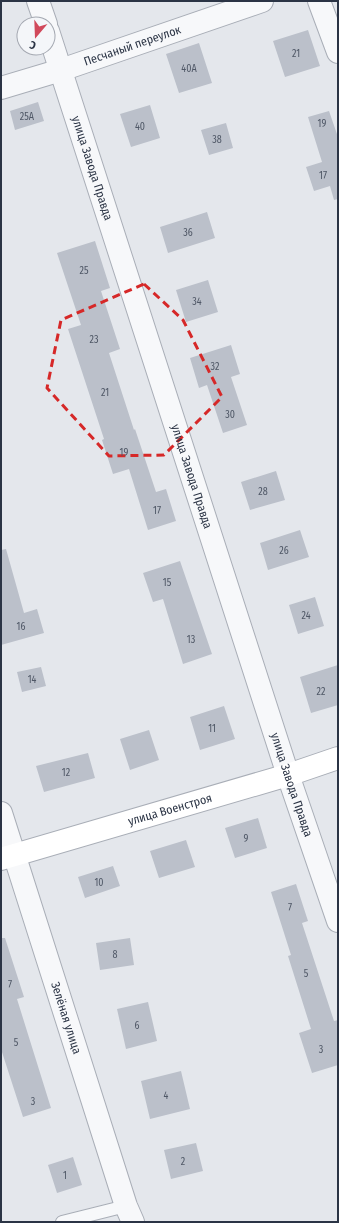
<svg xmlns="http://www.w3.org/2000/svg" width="339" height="1223" viewBox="0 0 339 1223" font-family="'Fira Sans Condensed',sans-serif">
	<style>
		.building { fill: #bbc0ca }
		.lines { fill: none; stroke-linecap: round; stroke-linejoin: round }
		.lane-casing { stroke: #a9aeb7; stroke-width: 14 }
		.street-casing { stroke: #a9aeb7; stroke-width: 24 }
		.secondary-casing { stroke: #a9aeb7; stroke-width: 24 }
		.lane { stroke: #f7f8fa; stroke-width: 12 }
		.street { stroke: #f7f8fa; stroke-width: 22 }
		.secondary { stroke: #fff; stroke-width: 22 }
		.marked { fill: none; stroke: #d62828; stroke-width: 3; stroke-dasharray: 8 5; stroke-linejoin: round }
		.labels { text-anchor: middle; stroke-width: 3.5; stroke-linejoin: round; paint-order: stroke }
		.number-label { font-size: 10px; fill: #4f5766 }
		.street-label { font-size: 12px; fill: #2b3445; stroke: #f4f6f9 }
	</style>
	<rect width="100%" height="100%" fill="#e4e7ec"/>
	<path class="building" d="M 308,30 L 320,66 L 285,77 L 273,41 Z
		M 199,43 L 212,83 L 179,93 L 166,54 Z
		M 38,102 L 44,121 L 15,130 L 10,111 Z
		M 150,105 L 160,138 L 131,147 L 120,114 Z
		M 329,111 L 338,137 L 338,199 L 334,200 L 330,186 L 314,191 L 306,167 L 322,162 L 308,117 Z
		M 226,123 L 233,148 L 209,155 L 201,130 Z
		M 207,212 L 215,238 L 168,253 L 160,227 Z
		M 95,241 L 110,288 L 101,291 L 120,349 L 109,353 L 134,430 L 135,429 L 156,492 L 166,489 L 176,521 L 148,530 L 129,469 L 113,474 L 102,440 L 104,439 L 68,329 L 81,325 L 57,253 Z
		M 208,280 L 218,312 L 186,322 L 176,290 Z
		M 231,345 L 240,374 L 231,377 L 247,425 L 223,433 L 207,385 L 199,388 L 190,358 Z
		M 276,471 L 285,500 L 250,510 L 241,482 Z
		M 300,530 L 309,557 L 268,570 L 260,543 Z
		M 6,549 L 24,613 L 37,609 L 44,633 L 1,645 L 1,550 Z
		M 180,561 L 212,654 L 183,664 L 163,599 L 153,602 L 143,573 Z
		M 315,597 L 324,626 L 298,634 L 289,605 Z
		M 338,665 L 338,705 L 311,713 L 300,677 Z
		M 41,667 L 46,686 L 22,692 L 17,672 Z
		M 224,706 L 235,739 L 200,750 L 190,717 Z
		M 149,730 L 159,760 L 130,770 L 120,739 Z
		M 88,753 L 95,778 L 44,792 L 36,766 Z
		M 258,818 L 267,848 L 235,858 L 225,828 Z
		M 186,840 L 195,867 L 159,878 L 150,851 Z
		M 113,866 L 120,886 L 85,898 L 78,877 Z
		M 296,884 L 308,921 L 302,923 L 334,1021 L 338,1020 L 338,1065 L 312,1073 L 299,1033 L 311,1029 L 288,956 L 291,955 L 271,892 Z
		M 1,938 L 5,938 L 24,997 L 17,999 L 51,1108 L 23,1117 L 1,1049 Z
		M 130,938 L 134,965 L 100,970 L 96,943 Z
		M 148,1002 L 157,1041 L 126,1049 L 117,1009 Z
		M 181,1071 L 190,1109 L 150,1119 L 141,1081 Z
		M 196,1143 L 203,1171 L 171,1179 L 164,1150 Z
		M 73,1157 L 82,1185 L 57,1193 L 48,1165 Z"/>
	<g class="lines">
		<g class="lane-casing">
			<path id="lane" d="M 62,1222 L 126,1206"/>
		</g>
		<g class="street-casing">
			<g id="street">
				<path d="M 38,1 L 46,24"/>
				<path d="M 319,1 L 338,52"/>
				<path id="s1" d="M 48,31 L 288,775 L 338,921"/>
				<path id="s2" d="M 1,88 L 61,70 L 262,1"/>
				<path id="s3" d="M 1,813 L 126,1206 L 133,1222"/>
			</g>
		</g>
		<g class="secondary-casing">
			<g id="secondary">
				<path id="s4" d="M 1,859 L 288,775 L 338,758"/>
			</g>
		</g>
		<use href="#lane" class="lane"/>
		<use href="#street" class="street"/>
		<use href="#secondary" class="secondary"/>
	</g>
	<path class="marked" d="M 144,284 L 183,320 L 222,397 L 164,455 L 109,456 L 47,388 L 61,320 Z"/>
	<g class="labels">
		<g class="number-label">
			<text x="296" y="57">21</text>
			<text x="189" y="72">40А</text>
			<text x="27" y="120">25А</text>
			<text x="322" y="127">19</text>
			<text x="140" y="130">40</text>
			<text x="217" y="143">38</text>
			<text x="323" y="179">17</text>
			<text x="188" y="236">36</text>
			<text x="84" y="274">25</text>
			<text x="197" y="305">34</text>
			<text x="94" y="343">23</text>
			<text x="215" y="370">32</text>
			<text x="105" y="396">21</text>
			<text x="230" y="418">30</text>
			<text x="124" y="456">19</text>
			<text x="263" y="495">28</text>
			<text x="157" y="514">17</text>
			<text x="284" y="554">26</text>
			<text x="167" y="586">15</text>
			<text x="306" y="619">24</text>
			<text x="21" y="630">16</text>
			<text x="191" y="643">13</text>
			<text x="32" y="683">14</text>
			<text x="321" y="695">22</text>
			<text x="212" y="732">11</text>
			<text x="66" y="776">12</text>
			<text x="246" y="842">9</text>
			<text x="99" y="886">10</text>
			<text x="290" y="911">7</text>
			<text x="115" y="958">8</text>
			<text x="306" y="977">5</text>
			<text x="10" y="988">7</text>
			<text x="137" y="1029">6</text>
			<text x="16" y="1046">5</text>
			<text x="321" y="1053">3</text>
			<text x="166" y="1099">4</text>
			<text x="33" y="1105">3</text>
			<text x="183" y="1165">2</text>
			<text x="65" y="1179">1</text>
		</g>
		<g class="street-label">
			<text dy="4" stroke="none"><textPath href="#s2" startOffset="138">Песчаный переулок</textPath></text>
			<text dy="4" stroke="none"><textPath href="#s1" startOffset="144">улица Завода Правда</textPath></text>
			<text dy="4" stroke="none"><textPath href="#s1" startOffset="468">улица Завода Правда</textPath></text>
			<text dy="4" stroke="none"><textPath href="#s1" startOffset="792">улица Завода Правда</textPath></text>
			<text dy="4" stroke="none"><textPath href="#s4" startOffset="176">улица Военстроя</textPath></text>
			<text dy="4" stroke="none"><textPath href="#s3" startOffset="215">Зелёная улица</textPath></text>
		</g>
	</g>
	<rect width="339" height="1223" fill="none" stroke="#2b3445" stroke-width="4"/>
	<g transform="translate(36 36) rotate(199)"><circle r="19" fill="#f4f6f9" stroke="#a4a8b1"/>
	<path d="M0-3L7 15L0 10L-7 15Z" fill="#d1495b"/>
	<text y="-6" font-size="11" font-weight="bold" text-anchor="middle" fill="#2b3445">С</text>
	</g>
</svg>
